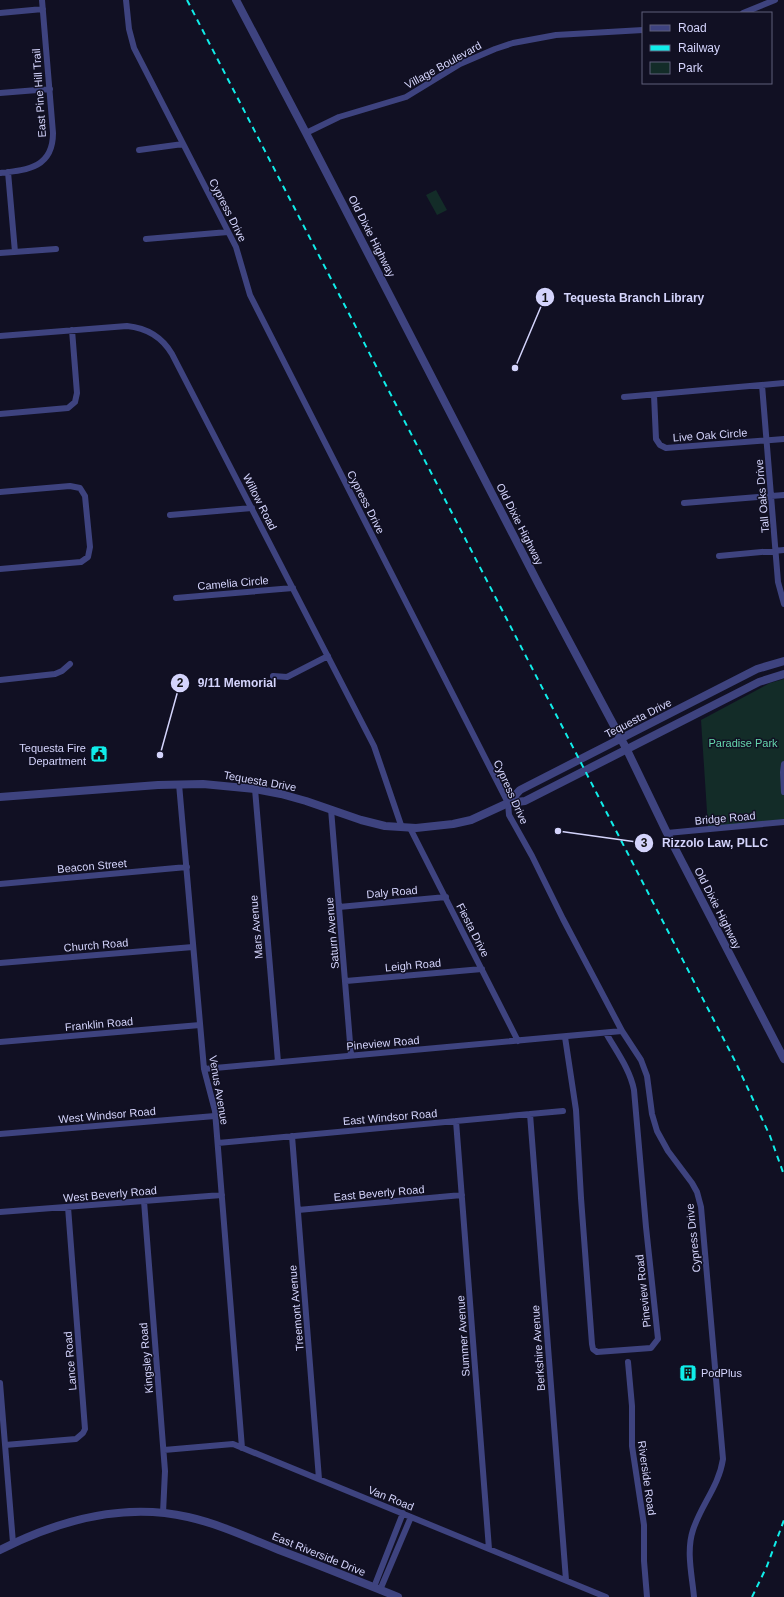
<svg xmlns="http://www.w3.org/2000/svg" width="784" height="1597" viewBox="0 0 784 1597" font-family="Arial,sans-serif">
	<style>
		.green { fill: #132c28 }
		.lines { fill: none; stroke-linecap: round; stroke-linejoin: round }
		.minor { stroke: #3e437f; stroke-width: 6 }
		.tertiary { stroke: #3e437f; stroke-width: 8 }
		.rail { stroke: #10ede9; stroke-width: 2; stroke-dasharray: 6 5; stroke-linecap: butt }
		.labels { text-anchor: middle; stroke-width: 3; stroke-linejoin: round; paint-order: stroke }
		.street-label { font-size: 11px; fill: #d4d4fc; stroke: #111023 }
		.park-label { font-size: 11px; fill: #65d7ad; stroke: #111023 }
		.poi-label { font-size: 11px; fill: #d4d4fc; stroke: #111023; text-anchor: end }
		.leader { fill: none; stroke: #d4d4fc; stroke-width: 1.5 }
		.callout-dot { fill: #d4d4fc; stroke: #111023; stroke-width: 1.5 }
		.mark-label { font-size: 12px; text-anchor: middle; font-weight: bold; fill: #111 }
		.callout-label { font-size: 12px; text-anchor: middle; font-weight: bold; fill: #d4d4fc; stroke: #111023; stroke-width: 3; stroke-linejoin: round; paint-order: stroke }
	</style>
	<rect width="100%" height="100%" fill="#111023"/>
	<path class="green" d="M 436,190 L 447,210 L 437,215 L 426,195 Z
		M 784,679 L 784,820 L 708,827 L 701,720 L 770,683 Z"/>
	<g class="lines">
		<path class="minor" d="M 126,0 L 129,29 L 134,48 L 236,247 L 250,295 L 508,803 L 509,815 L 532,856 L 563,919 L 622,1031 L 641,1060 L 647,1076 L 652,1114 L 657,1131 L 668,1151 L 692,1183 L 697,1192 L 701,1207 L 723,1459 C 719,1486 701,1505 693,1530 C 686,1551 692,1575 694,1597
			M 0,13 L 43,9
			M 743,13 L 775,0
			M 0,93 L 50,89
			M 306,133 L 339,117 L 406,97 L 460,64 L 495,49 L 513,43 L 556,35 L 643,30
			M 139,150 L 183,144
			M 8,172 L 15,252
			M 0,173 C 27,170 53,168 53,133 L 42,0
			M 146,239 L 228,232
			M 0,253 L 56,249
			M 0,336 L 127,326 C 147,328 162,337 172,354 L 374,746 L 402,828
			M 762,385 L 778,582 L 784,604
			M 654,395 L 656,439 L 660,445 L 666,448 L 784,439
			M 624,397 L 784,383
			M 0,414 L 68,408 L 75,402 L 77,393 L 72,330
			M 0,492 L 70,486 L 80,488 L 85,496 L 90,547 L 88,557 L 81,562 L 0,569
			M 684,503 L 784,495
			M 170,515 L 252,508
			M 719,556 L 784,550
			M 176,598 L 293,588
			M 273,676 L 287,677 L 328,656
			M 0,680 L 55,674 L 62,671 L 70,664
			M 784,764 L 783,772 L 784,792
			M 179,784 L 204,1069 L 215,1111 L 242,1448
			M 255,789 L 278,1062
			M 331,809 L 351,1055
			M 410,828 L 518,1041
			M 667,833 L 784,822
			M 0,884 L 187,867
			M 339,907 L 446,897
			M 0,963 L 193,947
			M 346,981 L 482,969
			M 565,1037 L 576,1110 L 581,1198 L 592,1344 L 593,1349 L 597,1352 L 651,1348 L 658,1339 L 646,1227 L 634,1090 C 630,1069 616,1051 606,1033
			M 0,1042 L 200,1025
			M 204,1069 L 622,1031
			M 530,1114 L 566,1580
			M 456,1121 L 489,1549
			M 0,1134 L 215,1116
			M 292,1136 L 319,1479
			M 218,1143 L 563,1111
			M 144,1201 L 165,1471 L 163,1513
			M 298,1210 L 462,1195
			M 0,1212 L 222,1195
			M 628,1362 L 632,1406 L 632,1446 L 644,1525 L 644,1561 L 647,1597
			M 0,1383 L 13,1543
			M 5,1445 L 76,1439 L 83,1433 L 85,1429 L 68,1207
			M 164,1450 L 233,1444 L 606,1597
			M 374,1587 L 403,1513
			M 380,1590 L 411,1517"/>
		<path class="tertiary" d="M 236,0 L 306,133 L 539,585 L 627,750 L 667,833 L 784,1059
			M 0,797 L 158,785 L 203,784 L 255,789 L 281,794 L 306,801 L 361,820 L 385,826 L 416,828 L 453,824 L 471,820 L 508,803 L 520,790 L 757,669 L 784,661
			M 508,803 L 525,801 L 759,682 L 784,674
			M 0,1550 C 57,1521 123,1502 188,1517 C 219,1524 249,1538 279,1550 C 319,1565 358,1581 398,1597"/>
		<path class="rail" d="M 187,0 L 736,1063 L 770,1136 L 784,1175
			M 752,1597 L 767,1566 L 784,1520"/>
	</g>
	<defs>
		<g id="civic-square" transform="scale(0.9)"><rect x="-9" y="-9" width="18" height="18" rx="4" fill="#10ede9" stroke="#111023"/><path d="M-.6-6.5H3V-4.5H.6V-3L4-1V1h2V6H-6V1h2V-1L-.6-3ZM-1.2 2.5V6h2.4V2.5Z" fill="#111"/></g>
		<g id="building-square" transform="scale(0.9)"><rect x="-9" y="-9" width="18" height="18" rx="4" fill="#10ede9" stroke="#111023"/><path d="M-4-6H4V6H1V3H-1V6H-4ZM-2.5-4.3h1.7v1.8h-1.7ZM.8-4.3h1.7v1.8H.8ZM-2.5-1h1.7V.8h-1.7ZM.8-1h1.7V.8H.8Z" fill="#111"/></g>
	</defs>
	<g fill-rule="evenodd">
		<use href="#civic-square" x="99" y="754"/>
		<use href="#building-square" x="688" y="1373"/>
	</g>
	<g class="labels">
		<g class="street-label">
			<text transform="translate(443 65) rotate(-29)" y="4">Village Boulevard</text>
			<text transform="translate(39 93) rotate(-94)" y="4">East Pine Hill Trail</text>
			<text transform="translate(228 210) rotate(63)" y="4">Cypress Drive</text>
			<text transform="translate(372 236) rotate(63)" y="4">Old Dixie Highway</text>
			<text transform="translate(710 435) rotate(-4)" y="4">Live Oak Circle</text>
			<text transform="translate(762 496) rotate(-95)" y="4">Tall Oaks Drive</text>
			<text transform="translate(260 502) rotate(63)" y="4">Willow Road</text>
			<text transform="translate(366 502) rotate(63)" y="4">Cypress Drive</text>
			<text transform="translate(520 524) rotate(63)" y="4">Old Dixie Highway</text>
			<text transform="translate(233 583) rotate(-5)" y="4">Camelia Circle</text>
			<text transform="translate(638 718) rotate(-27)" y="4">Tequesta Drive</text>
			<text transform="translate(260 781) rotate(10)" y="4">Tequesta Drive</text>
			<text transform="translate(511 792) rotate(66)" y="4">Cypress Drive</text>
			<text transform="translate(725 818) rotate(-5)" y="4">Bridge Road</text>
			<text transform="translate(92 866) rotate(-5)" y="4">Beacon Street</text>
			<text transform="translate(392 892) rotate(-5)" y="4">Daly Road</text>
			<text transform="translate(718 908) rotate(63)" y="4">Old Dixie Highway</text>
			<text transform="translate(256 927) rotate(-95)" y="4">Mars Avenue</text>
			<text transform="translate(473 930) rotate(63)" y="4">Fiesta Drive</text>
			<text transform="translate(332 933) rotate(-95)" y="4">Saturn Avenue</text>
			<text transform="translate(96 945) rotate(-5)" y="4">Church Road</text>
			<text transform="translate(413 965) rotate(-5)" y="4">Leigh Road</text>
			<text transform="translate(99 1024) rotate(-5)" y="4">Franklin Road</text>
			<text transform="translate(383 1043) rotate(-5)" y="4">Pineview Road</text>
			<text transform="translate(219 1090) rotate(80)" y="4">Venus Avenue</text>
			<text transform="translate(107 1115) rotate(-5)" y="4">West Windsor Road</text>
			<text transform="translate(390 1117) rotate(-5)" y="4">East Windsor Road</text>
			<text transform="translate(379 1193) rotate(-5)" y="4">East Beverly Road</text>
			<text transform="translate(110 1194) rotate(-5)" y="4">West Beverly Road</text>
			<text transform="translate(693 1238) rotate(-96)" y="4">Cypress Drive</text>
			<text transform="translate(643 1291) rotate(-96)" y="4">Pineview Road</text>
			<text transform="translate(296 1308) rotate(-95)" y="4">Treemont Avenue</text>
			<text transform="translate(463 1336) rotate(-94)" y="4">Summer Avenue</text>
			<text transform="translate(538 1348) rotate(-94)" y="4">Berkshire Avenue</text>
			<text transform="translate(146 1358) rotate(-95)" y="4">Kingsley Road</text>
			<text transform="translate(70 1361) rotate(-95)" y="4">Lance Road</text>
			<text transform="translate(647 1478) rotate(82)" y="4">Riverside Road</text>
			<text transform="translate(391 1498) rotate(22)" y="4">Van Road</text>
			<text transform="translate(319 1554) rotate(22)" y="4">East Riverside Drive</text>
		</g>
		<g class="park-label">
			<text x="743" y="747">Paradise Park</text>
		</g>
		<g class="poi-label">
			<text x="86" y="752">Tequesta Fire<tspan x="86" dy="13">Department</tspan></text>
			<text x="701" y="1377" text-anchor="start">PodPlus</text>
		</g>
	</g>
	<path class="leader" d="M515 368L545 297M160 755L180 683M558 831L644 843"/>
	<g class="callout-dot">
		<circle cx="515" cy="368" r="4"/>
		<circle cx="160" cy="755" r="4"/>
		<circle cx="558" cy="831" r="4"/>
		<circle cx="545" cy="297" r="10"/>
		<circle cx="180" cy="683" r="10"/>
		<circle cx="644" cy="843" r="10"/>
	</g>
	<g class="mark-label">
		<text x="545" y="302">1</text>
		<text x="180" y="687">2</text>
		<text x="644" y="847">3</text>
	</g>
	<g class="callout-label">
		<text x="634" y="302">Tequesta Branch Library</text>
		<text x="237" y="687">9/11 Memorial</text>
		<text x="715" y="847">Rizzolo Law, PLLC</text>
	</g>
	<rect x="642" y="12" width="130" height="72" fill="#111023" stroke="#5f5e7a"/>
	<rect x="650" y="25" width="20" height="6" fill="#3e437f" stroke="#5f5e7a"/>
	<text x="678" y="32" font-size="12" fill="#d4d4fc">Road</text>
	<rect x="650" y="45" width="20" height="6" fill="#10ede9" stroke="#5f5e7a"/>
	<text x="678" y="52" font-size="12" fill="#d4d4fc">Railway</text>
	<rect x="650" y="62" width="20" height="12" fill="#132c28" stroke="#5f5e7a"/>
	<text x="678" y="72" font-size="12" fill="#d4d4fc">Park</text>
</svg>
